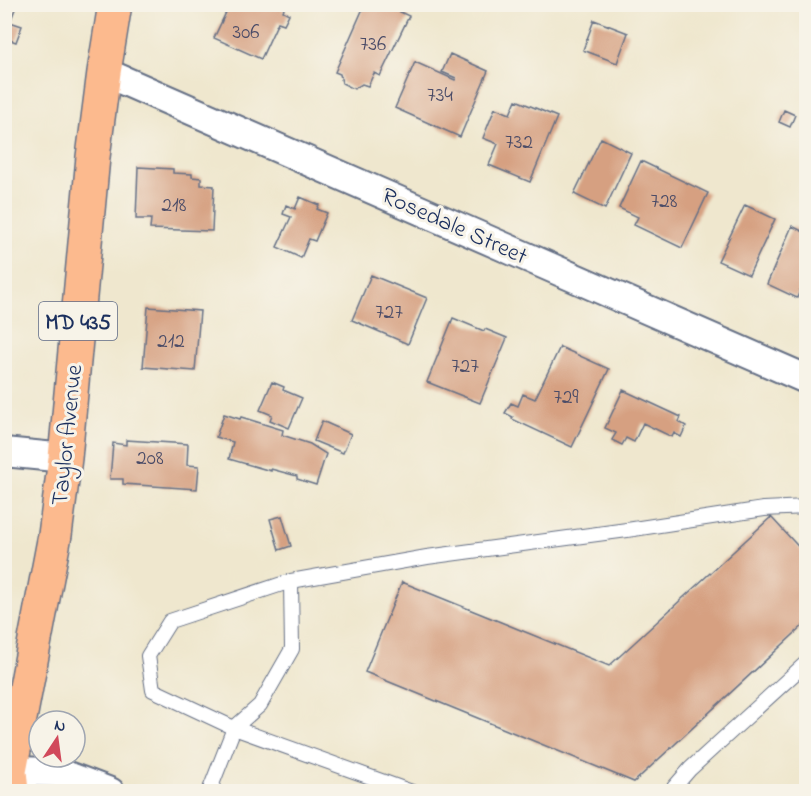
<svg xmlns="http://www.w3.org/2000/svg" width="811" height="796" viewBox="0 0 811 796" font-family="'Indie Flower',sans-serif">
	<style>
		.building { fill: #d6a081 }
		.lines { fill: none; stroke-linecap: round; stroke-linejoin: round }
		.service-casing { stroke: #656f85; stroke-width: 16 }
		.minor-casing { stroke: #656f85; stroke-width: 32 }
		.primary-casing { stroke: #656f85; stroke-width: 36 }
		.service { stroke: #fff; stroke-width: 14 }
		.minor { stroke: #fff; stroke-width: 28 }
		.primary { stroke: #fcba8e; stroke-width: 33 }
		.labels { text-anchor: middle; stroke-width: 6; stroke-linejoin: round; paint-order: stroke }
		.number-label { font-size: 21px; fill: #4a4b67 }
		.shield { fill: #f7f3e8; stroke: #5d6a87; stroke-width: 1.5 }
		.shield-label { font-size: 22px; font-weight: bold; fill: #1b2f5e }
		.street-label { font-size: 24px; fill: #1b2f5e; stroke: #f7f3e8 }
	</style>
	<rect width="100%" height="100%" fill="#f7f3e8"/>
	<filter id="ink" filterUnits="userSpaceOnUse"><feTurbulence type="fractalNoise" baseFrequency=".0167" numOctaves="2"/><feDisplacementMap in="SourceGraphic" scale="12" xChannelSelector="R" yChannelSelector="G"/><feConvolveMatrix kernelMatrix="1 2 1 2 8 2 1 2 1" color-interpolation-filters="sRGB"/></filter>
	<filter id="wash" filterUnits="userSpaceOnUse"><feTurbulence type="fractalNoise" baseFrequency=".008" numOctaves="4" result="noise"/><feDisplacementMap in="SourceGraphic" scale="24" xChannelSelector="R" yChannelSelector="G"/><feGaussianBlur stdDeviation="1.35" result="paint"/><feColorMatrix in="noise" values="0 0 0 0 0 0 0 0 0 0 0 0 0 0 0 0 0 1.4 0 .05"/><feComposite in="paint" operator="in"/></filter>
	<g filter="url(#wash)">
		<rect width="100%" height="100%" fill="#efe7ce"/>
		<g id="blocks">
			<path class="building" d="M 4,4 L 17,4 L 10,22 L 22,26 L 16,42 L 4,38 Z
				M 230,4 L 286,4 L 283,11 L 289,14 L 284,24 L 278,22 L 261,59 L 214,38 Z
				M 365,4 L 383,4 L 409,16 L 380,76 L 374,73 L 368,86 L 362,84 L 354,89 L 342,83 L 340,74 L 335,72 Z
				M 594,20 L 628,33 L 617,63 L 583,50 Z
				M 450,54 L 488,71 L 460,137 L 395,108 L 415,62 L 455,80 L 456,78 L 442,72 Z
				M 516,100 L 557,117 L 530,182 L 489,165 L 498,144 L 483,138 L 495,108 L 510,114 Z
				M 784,110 L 795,115 L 790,127 L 779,122 Z
				M 601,138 L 631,153 L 605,209 L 574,194 Z
				M 641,161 L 708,193 L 682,248 L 634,225 L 638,217 L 619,208 Z
				M 138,167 L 173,169 L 173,173 L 192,174 L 192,177 L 201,178 L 201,185 L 214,186 L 212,231 L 150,229 L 151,219 L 136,219 Z
				M 300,197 L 319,205 L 317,209 L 327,213 L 315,241 L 309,239 L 301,258 L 277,247 L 291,217 L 283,214 L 286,205 L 295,209 Z
				M 745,205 L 775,219 L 749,275 L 718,261 Z
				M 792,226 L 806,233 L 806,276 L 797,298 L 767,284 Z
				M 371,275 L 427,298 L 408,344 L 352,320 Z
				M 148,307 L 200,311 L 195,371 L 143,367 Z
				M 453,318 L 484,331 L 485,329 L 507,338 L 480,403 L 427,382 Z
				M 560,347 L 609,369 L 572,447 L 512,419 L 513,417 L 505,413 L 511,403 L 518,406 L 523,394 L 535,399 Z
				M 272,382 L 284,387 L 283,390 L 302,398 L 289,428 L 270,420 L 272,415 L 260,410 Z
				M 623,390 L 681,417 L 679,422 L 686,426 L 681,437 L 674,433 L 672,437 L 643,423 L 634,442 L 626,438 L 622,445 L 612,440 L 616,433 L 605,428 Z
				M 224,414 L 240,419 L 241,417 L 283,430 L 282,435 L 310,444 L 326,454 L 316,485 L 297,479 L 297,476 L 271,469 L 271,471 L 229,459 L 233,442 L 216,437 Z
				M 322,421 L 351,434 L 343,453 L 314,441 Z
				M 126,440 L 188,444 L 187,465 L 199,466 L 197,489 L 123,484 L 123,479 L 110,479 L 113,443 L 126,445 Z
				M 282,516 L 291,546 L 279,550 L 270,519 Z
				M 771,517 L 806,555 L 806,623 L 634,782 L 365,672 L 402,582 L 609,666 Z"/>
		</g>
	</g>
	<g filter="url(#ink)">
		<use href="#blocks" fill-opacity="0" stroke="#656f85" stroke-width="1.5"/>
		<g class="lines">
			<g class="service-casing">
				<path id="service" d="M 209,792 L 234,728 L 260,705 L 292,649 L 291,581
					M 412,792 L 234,728 L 153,690 L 148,656 L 170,621 L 291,581 L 427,557 L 627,530 L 764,509 L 806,507
					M 670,792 L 690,769 L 806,663"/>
			</g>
			<g class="minor-casing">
				<path id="minor" d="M 104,72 L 806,379
					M 4,452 L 65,458
					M 10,771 L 57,772 L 110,792"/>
			</g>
			<g class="primary-casing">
				<path id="primary" d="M 12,792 L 10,771 L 55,535 L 65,458 L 93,157 L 104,72 L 115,4"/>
			</g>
			<use href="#service" class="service"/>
			<use href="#minor" class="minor"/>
			<use href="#primary" class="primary"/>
		</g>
	</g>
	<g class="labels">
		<g class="number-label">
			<text x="246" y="38">306</text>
			<text x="373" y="50">736</text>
			<text x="440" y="101">734</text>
			<text x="519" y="148">732</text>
			<text x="664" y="207">728</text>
			<text x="174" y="211">218</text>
			<text x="389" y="318">727</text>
			<text x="171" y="347">212</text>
			<text x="465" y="372">727</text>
			<text x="566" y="403">729</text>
			<text x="150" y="464">208</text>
		</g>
		<rect class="shield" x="39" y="302" width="78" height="38" rx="4.5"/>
		<g class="shield-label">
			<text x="78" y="329">MD 435</text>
		</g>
		<g class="street-label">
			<text transform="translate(455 225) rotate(24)" y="8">Rosedale Street</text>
			<text transform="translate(66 435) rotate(-84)" y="8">Taylor Avenue</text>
		</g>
	</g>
	<rect width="811" height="796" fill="none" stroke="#f7f3e8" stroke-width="24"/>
	<g transform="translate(57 739) rotate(13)"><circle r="28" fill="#f7f3e8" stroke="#9fa5b1" stroke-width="1.5"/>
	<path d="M0-4.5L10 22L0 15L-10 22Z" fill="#d1495b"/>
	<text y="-9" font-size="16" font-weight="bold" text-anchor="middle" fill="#1b2f5e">N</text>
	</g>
</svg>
